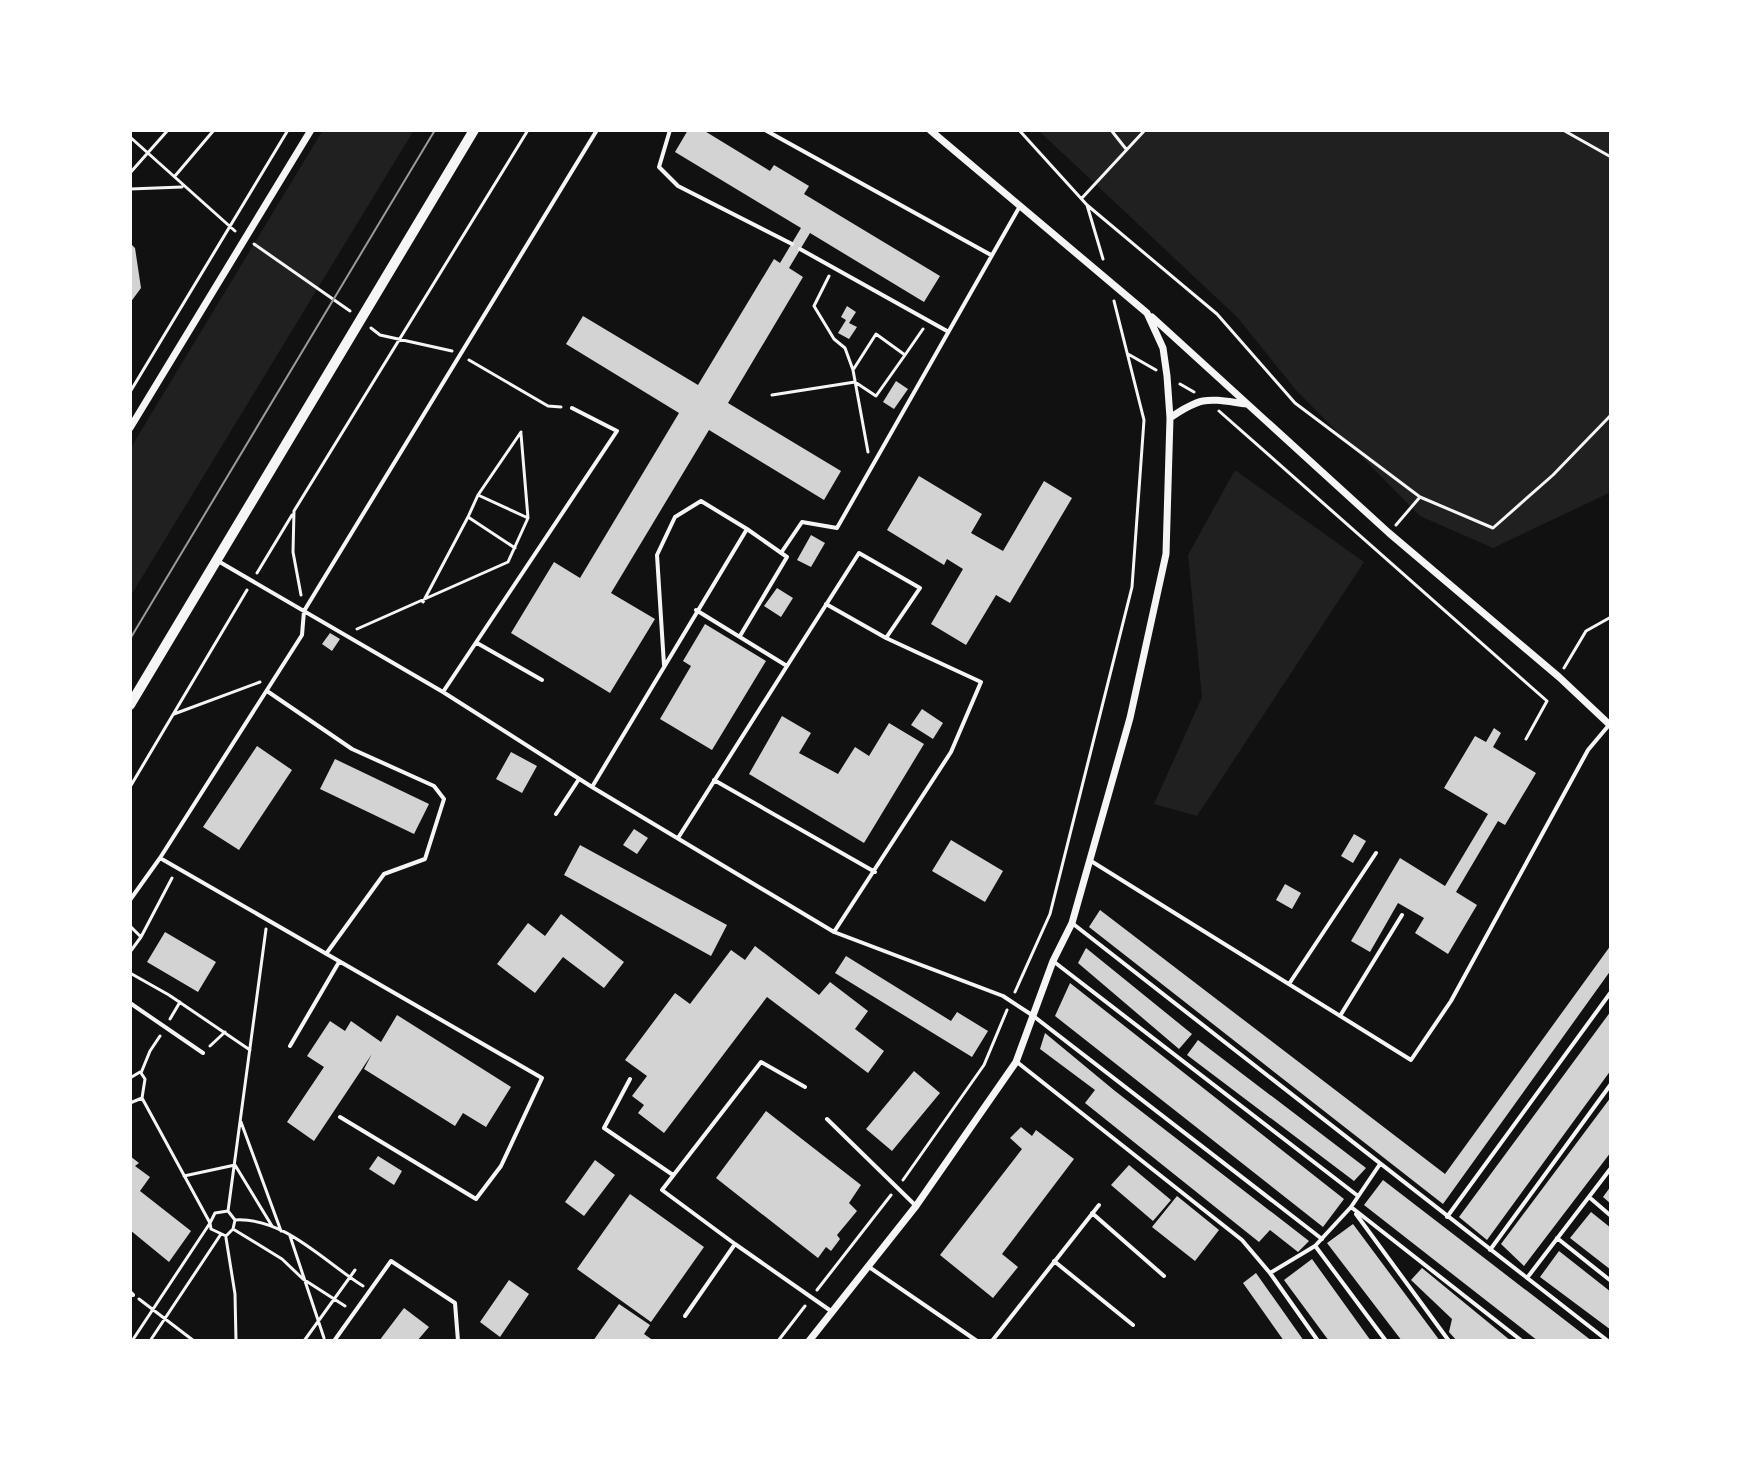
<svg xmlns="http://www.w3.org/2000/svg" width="1741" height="1471" viewBox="0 0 1741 1471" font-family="Manrope,sans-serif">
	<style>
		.green { fill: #202020 }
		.building { fill: #d3d3d3 }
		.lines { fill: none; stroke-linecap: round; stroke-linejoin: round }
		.path { stroke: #f5f5f5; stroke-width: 3 }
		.service { stroke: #f5f5f5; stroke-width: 4 }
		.minor { stroke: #f5f5f5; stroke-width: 7 }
		.secondary { stroke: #f5f5f5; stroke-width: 10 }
		.tram { stroke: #9a9a9a; stroke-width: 2 }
	</style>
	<rect width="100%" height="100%" fill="#111"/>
	<path class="green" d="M 323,130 L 414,130 L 130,597 L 130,449 Z
		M 1038,130 L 1611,130 L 1611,492 L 1493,548 L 1420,516 L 1295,389 L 1238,318 Z
		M 1235,470 L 1364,562 L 1197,816 L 1154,804 L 1202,697 L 1188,555 Z"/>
	<path class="building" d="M 688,130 L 703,130 L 770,171 L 774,165 L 809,186 L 804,194 L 940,276 L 924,302 L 810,233 L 789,268 L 803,277 L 728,403 L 841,471 L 824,500 L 709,430 L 611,593 L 655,619 L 610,693 L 511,633 L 554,562 L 580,578 L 679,413 L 566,344 L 583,316 L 698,385 L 774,259 L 780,263 L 801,228 L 675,152 Z
		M 130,243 L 135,248 L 141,288 L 130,303 Z
		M 847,306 L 856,312 L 849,323 L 857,327 L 849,339 L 838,333 L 846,320 L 841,317 Z
		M 896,381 L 908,389 L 894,409 L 883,402 Z
		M 919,476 L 982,514 L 971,533 L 1003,551 L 1044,481 L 1072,498 L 1010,603 L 996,595 L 966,645 L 931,624 L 963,569 L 947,559 L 944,565 L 887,530 Z
		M 811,535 L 825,543 L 811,567 L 797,560 Z
		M 777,588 L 793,598 L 781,617 L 764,606 Z
		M 705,624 L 766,661 L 712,750 L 660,719 L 691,666 L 683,661 Z
		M 330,633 L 340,639 L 332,651 L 322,644 Z
		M 922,709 L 943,723 L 933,739 L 911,725 Z
		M 782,716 L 811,733 L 799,753 L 838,774 L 855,747 L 869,756 L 889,723 L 924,744 L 864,843 L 749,774 Z
		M 1494,728 L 1501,733 L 1493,747 L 1536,773 L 1505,825 L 1498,821 L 1456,892 L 1477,905 L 1448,954 L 1415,933 L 1424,918 L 1398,903 L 1370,952 L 1351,941 L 1400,858 L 1445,886 L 1488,814 L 1444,788 L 1475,736 L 1486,742 Z
		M 257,746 L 292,770 L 239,850 L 203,827 Z
		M 511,752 L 537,766 L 522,793 L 496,779 Z
		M 335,759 L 429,804 L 414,834 L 320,789 Z
		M 634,829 L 648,838 L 637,854 L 623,845 Z
		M 1354,834 L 1366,841 L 1353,863 L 1341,856 Z
		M 951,840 L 1003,871 L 985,902 L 932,871 Z
		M 580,845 L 727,925 L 711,956 L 564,875 Z
		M 1285,884 L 1301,893 L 1292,909 L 1276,900 Z
		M 1100,910 L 1445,1174 L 1611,945 L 1611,970 L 1443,1204 L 1089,927 Z
		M 561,914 L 624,962 L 604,988 L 563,957 L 535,993 L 497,964 L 528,923 L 545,936 Z
		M 165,932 L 216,962 L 198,992 L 147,962 Z
		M 755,946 L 819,995 L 830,982 L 868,1011 L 855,1029 L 884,1051 L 868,1073 L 767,997 L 664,1133 L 638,1113 L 644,1105 L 632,1096 L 647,1076 L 625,1060 L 675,993 L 690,1004 L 731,950 L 745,960 Z
		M 1086,948 L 1192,1034 L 1179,1049 L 1078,963 Z
		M 846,956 L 951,1021 L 957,1012 L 988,1031 L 972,1057 L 835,973 Z
		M 1070,983 L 1344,1199 L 1323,1227 L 1055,1016 Z
		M 1611,1011 L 1611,1070 L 1487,1240 L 1459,1217 Z
		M 397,1015 L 511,1087 L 486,1127 L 463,1113 L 455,1126 L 364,1069 L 372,1054 L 314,1141 L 287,1122 L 324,1067 L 307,1056 L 330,1021 L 345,1031 L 351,1021 L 381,1042 Z
		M 1045,1033 L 1115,1091 L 1309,1241 L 1298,1252 L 1270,1230 L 1259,1242 L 1085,1103 L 1095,1090 L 1040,1049 Z
		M 1198,1040 L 1366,1168 L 1354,1181 L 1187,1055 Z
		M 914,1071 L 940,1093 L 892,1151 L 866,1129 Z
		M 1611,1097 L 1611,1152 L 1524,1266 L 1501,1244 Z
		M 766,1111 L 861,1185 L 849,1203 L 857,1211 L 837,1235 L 840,1239 L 831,1251 L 826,1247 L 818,1258 L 716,1178 Z
		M 1021,1127 L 1032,1136 L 1036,1130 L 1074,1159 L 1002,1254 L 1018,1267 L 993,1298 L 940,1255 L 1022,1149 L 1010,1138 Z
		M 130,1156 L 139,1163 L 135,1166 L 150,1177 L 140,1191 L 191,1231 L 169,1262 L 130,1230 Z
		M 378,1156 L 402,1171 L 394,1185 L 369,1169 Z
		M 595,1160 L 615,1175 L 584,1216 L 565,1202 Z
		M 1129,1165 L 1171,1200 L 1153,1221 L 1111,1185 Z
		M 1383,1180 L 1592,1341 L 1538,1341 L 1364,1205 Z
		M 1611,1186 L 1611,1204 L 1603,1197 Z
		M 630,1194 L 704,1247 L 651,1322 L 577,1269 Z
		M 1177,1196 L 1219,1230 L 1195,1261 L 1152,1227 Z
		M 1591,1212 L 1611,1228 L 1611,1270 L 1570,1238 Z
		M 1353,1224 L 1440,1341 L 1402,1341 L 1327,1243 Z
		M 1559,1251 L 1611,1292 L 1611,1330 L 1540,1277 Z
		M 1312,1259 L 1371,1341 L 1329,1341 L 1284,1280 Z
		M 1422,1268 L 1511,1341 L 1457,1341 L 1449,1332 L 1452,1319 L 1411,1280 Z
		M 1256,1273 L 1304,1341 L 1284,1341 L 1243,1283 Z
		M 509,1280 L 529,1294 L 500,1337 L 480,1322 Z
		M 619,1304 L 650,1325 L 644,1334 L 654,1341 L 593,1341 Z
		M 404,1308 L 429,1327 L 417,1341 L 379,1341 Z"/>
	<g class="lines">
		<path class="path" d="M 1019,130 L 1087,205 L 1217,314 L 1295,403 L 1420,497
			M 1111,130 L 1126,149
			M 1563,130 L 1611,157
			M 130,137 L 235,231
			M 130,173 L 168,130
			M 175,176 L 214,130
			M 130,189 L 182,187
			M 1082,198 L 1145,130
			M 1087,205 L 1103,259
			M 254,244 L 350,311
			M 829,276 L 814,306 L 834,339 L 845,348 L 853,370 L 868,452
			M 371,328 L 380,335 L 452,351
			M 1128,354 L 1156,370
			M 905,355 L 923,329
			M 469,360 L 548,406 L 561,407
			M 1180,384 L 1194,392
			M 130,392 L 288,130
			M 772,395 L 855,382 L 876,396 L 905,355 L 876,334 L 853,370
			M 1219,411 L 1547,701 L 1526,739
			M 521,434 L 528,518
			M 468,517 L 478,495
			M 1396,525 L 1420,497 L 1493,528 L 1553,475 L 1611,415
			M 257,573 L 292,515
			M 301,595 L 293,552 L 294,511 L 528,130
			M 423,602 L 468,517 L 515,548
			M 357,629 L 508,562 L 528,518 L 478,495 L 521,432
			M 1564,668 L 1586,631 L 1611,617
			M 174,714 L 260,682
			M 130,787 L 247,590
			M 130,926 L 141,937 L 172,878
			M 130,952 L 141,937
			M 130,973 L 169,995 L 250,1050
			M 1015,992 L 1050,914 L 1132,587 L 1144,420 L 1114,301
			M 170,1019 L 180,1002
			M 210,1046 L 225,1032
			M 130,1078 L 140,1072
			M 130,1103 L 142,1098
			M 241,1122 L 281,1231
			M 184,1176 L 235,1165 L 272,1226
			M 903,1180 L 984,1065 L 1007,1010
			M 228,1211 L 235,1220 L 233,1229 L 226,1236 L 211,1229 L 210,1223 L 215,1213 L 228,1211 L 266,929
			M 235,1220 C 284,1217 323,1261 363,1286
			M 233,1229 L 282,1259 L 303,1279 L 345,1306
			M 290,1236 L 324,1338
			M 226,1238 L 235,1294 L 236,1341
			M 817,1290 L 891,1195
			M 139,1299 L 194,1341
			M 132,1341 L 210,1223 L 142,1098 L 145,1079 L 141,1073 L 150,1051 L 160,1036
			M 150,1341 L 221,1234
			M 304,1341 L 355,1270
			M 778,1341 L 805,1306"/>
		<path class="service" d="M 670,130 L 659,167 L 678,186 L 792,244
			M 765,130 L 991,255
			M 800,249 L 947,331
			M 781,553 L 802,522 L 837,528 L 1020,206
			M 218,561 L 443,692 L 592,787 L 834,932 L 1003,996 L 1032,1015 L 1322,1239
			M 826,604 L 886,638 L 981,682 L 951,752 L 834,932
			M 740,636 L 787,557 L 747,529
			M 477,643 L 542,680
			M 787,666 L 859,553 L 920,588 L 886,638
			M 267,691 L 352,749 L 434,786 L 444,799 L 425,859 L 384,874 L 326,954
			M 443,692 L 617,431 L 572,408
			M 714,780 L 875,872
			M 592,787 L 747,529 L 701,501 L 675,517 L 657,555 L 664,665
			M 556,814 L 579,779
			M 678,838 L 787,666 L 696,610
			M 160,858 L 302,635 L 304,611 L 597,130
			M 1091,861 L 1411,1060 L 1451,1001 L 1588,750 L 1609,725
			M 130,900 L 160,858 L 542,1078 L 501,1166 L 476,1199 L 340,1117
			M 1072,923 L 1608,1341
			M 1053,961 L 1358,1196
			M 1289,984 L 1376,853
			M 130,1003 L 203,1053
			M 1340,1016 L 1402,915
			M 290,1046 L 339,962
			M 1017,1062 L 1242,1240 L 1270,1273 L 1318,1341
			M 630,1079 L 604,1128 L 673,1175
			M 827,1119 L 916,1206
			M 1589,1197 L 1611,1216
			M 1351,1207 L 1522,1341
			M 1092,1213 L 1164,1276
			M 1356,1214 L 1449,1341
			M 1447,1217 L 1611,992
			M 1557,1238 L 1611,1281
			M 735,1244 L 662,1190 L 761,1062 L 805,1087
			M 1316,1247 L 1386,1341
			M 1490,1250 L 1611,1084
			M 1054,1261 L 1133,1325
			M 869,1267 L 977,1341
			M 1270,1273 L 1315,1246 L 1351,1207 L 1380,1164
			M 1527,1278 L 1611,1168
			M 130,1292 L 133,1295
			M 685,1316 L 735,1244 L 831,1311
			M 334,1341 L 391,1261 L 455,1303 L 458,1341
			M 992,1341 L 1099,1205"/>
		<path class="minor" d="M 1152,317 L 1389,533 L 1559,677 L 1611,726
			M 1170,418 C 1203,395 1208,399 1247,404
			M 130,428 L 311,130
			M 809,1341 L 916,1206 L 1016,1062 L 1053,961 L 1072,923 L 1130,718 L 1166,554 L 1170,418 L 1167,376 L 1163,348 L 1147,313 L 930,130"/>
		<path class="secondary" d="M 130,705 L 474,130"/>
		<path class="tram" d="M 130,639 L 435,130"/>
	</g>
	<rect width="1741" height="1471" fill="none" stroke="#ffffff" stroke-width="264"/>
</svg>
